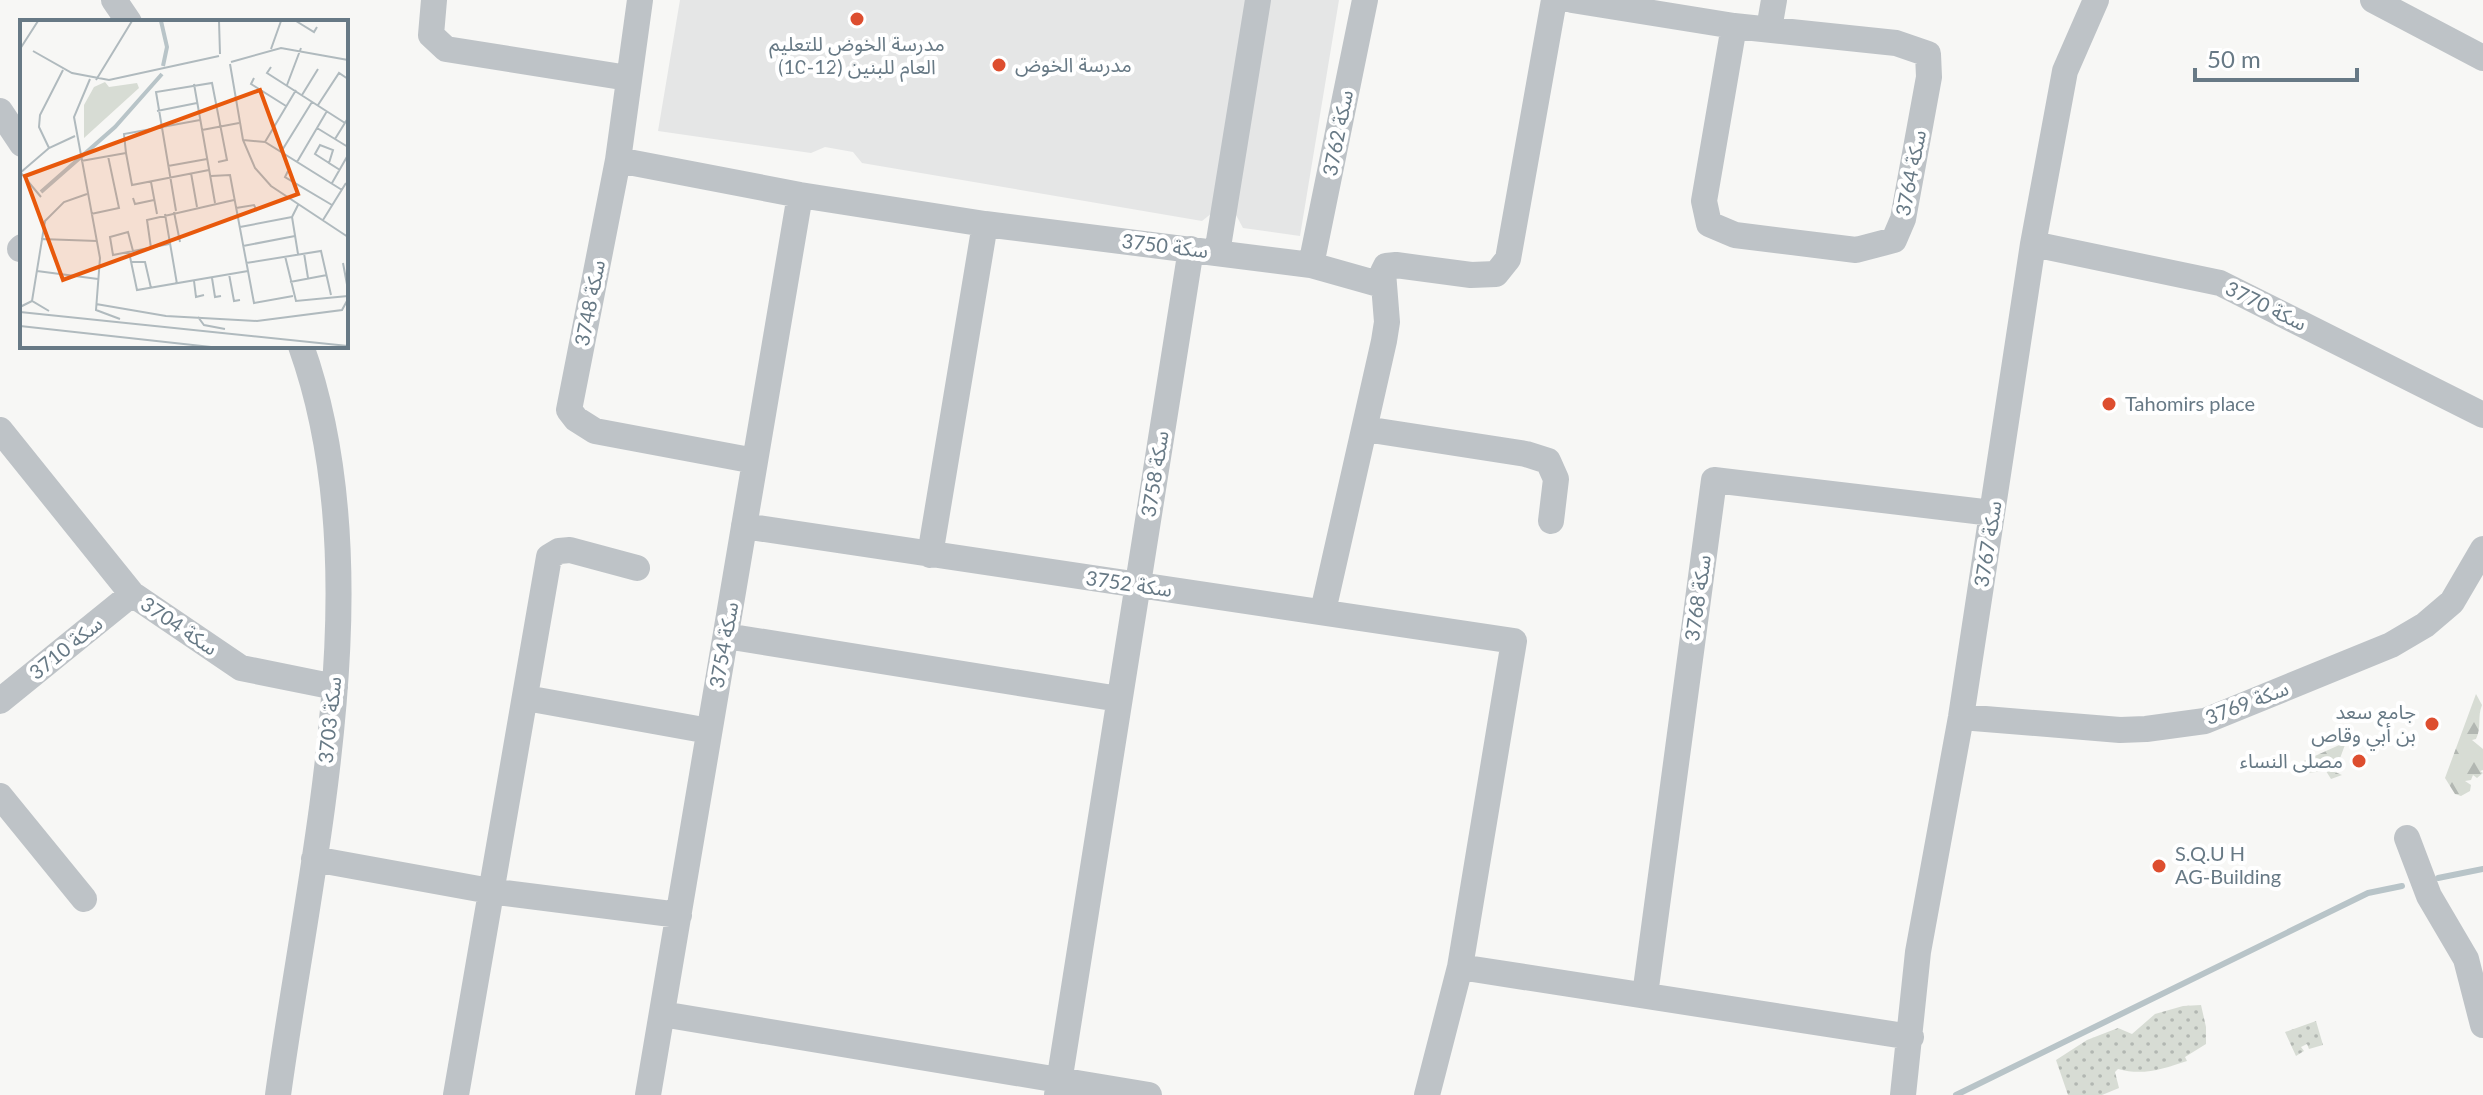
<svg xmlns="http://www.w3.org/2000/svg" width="2483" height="1095" viewBox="0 0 2483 1095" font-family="Lato,'Noto Sans Arabic',sans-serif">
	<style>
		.built { fill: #e5e6e6 }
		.forest { fill: url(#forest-firs) }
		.garden { fill: url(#garden-dots) }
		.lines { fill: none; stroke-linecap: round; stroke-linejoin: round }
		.stream { stroke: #b8c4c8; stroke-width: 6 }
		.minor { stroke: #bec3c7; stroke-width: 26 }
		.poi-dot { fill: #dd4e2f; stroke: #fff; stroke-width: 3 }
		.labels { text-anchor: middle; stroke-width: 8; stroke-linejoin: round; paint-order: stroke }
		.poi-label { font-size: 20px; fill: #677985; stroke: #fff; text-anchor: start }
		.street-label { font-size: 20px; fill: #677985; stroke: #fff }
		.inset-river { fill: none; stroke: #b8c4c8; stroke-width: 4 }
		.inset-road { fill: none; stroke: #b0babe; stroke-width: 2 }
		.view { fill: #e8590c; fill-opacity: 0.15; stroke: #e8590c; stroke-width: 4 }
		.inset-edge { fill: none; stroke: #677985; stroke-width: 4 }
	</style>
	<defs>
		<pattern id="forest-firs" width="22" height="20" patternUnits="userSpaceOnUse" patternTransform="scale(2)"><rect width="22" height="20" fill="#d7dcd4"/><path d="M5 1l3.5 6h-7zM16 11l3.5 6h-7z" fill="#b2b7b2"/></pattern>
		<pattern id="garden-dots" width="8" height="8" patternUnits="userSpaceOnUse" patternTransform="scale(2)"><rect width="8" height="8" fill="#d7dcd4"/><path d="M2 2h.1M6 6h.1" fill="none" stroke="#b2b7b2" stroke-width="1.8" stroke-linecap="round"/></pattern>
	</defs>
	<rect width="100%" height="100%" fill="#f7f7f5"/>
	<path class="built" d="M 680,0 L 1339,0 L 1300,236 L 1243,228 L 1236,215 L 1212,213 L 1202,221 L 862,163 L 853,152 L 825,147 L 811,153 L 658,131 Z"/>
	<path class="forest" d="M 2476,694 L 2482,705 C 2477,717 2482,727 2476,739 L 2472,740 L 2483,749 L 2483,770 L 2480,771 L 2483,773 L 2477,778 L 2473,775 L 2471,780 L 2465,781 L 2471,785 L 2470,791 L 2461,796 L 2455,794 L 2445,778 Z
		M 2346,742 L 2335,772 L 2342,775 L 2331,779 L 2326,771 L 2306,773 L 2298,768 L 2297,764 Z"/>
	<path class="garden" d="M 2201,1005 L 2206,1027 L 2206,1044 L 2185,1057 L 2187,1061 C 2163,1069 2143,1076 2118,1069 L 2115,1072 L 2119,1088 L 2102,1095 L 2068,1095 L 2056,1060 L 2087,1040 L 2118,1028 L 2132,1034 L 2155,1014 L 2183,1006 Z
		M 2316,1021 L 2323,1045 L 2309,1049 L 2307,1044 L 2301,1047 L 2304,1051 L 2296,1056 L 2285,1032 Z"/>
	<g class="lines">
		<path class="stream" d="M 2438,878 L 2483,869
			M 1956,1095 L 2368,893 L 2402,886"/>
		<path class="minor" d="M 114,0 L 129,22
			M 434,0 L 431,35 L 446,49 L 628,78
			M 640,0 L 618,160 L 569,410 L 576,419 L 595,431 L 755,461
			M 1572,0 L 1734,26 L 1896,43 L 1928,54 L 1929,77 L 1903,219 L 1894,240 L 1856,250 L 1735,235 L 1709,224 L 1704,201 L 1734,26
			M 2373,0 L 2483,58
			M 1769,29 L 1774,0
			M 0,111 L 22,144
			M 618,160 L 800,195 L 985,224 L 1311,265 L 1382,285
			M 2033,244 L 2220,283 L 2483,415
			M 20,249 L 22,247
			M 1217,253 L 1258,0
			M 1311,265 L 1365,0
			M 1365,429 L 1526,454 L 1548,461 L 1556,479 L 1551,521
			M 0,430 L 132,594 L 241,668 L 335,687
			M 744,526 L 1514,641 L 1460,967 L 1427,1095
			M 930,555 L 985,224
			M 1323,611 L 1384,341 L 1387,322 L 1383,272 L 1386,266 L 1396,265 L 1471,275 L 1496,274 L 1508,259 L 1554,0
			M 726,636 L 1119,699
			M 526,698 L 709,731
			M 0,701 L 132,594
			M 1961,717 L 2120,730 L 2146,729 L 2205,721 L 2391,645 L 2425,625 L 2452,602 L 2483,549
			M 0,796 L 84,899
			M 2407,838 L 2429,896 L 2466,959 L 2483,1025
			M 314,859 L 490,891 L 679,915
			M 1460,967 L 1911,1037
			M 1645,995 L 1714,480 L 1992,513
			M 662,1014 L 1149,1095
			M 278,1095 C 310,861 383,575 301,346
			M 456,1095 L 549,557 L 559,551 L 570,550 L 637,568
			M 648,1095 L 800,195
			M 1057,1095 L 1191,249
			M 1903,1095 L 1918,952 L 1961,717 L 2033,244 L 2065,71 L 2096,0"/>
	</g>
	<g class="poi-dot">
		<circle cx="857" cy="19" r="8"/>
		<circle cx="999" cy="65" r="8"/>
		<circle cx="2109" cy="404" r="8"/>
		<circle cx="2432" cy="724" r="8"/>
		<circle cx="2359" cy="761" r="8"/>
		<circle cx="2159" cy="866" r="8"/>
	</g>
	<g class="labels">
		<g class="poi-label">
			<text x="857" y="51" text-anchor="middle">مدرسة الخوض للتعليم<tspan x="857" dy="23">العام للبنين (12-10)</tspan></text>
			<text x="1015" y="72">مدرسة الخوض</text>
			<text x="2125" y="411">Tahomirs place</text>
			<text x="2416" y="719" text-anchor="end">جامع سعد<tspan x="2416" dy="23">بن أبي وقاص</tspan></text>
			<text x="2343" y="768" text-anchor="end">مصلى النساء</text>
			<text x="2175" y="861">S.Q.U H<tspan x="2175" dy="23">AG-Building</tspan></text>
		</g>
		<g class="street-label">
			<text transform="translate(1338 133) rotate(-79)" y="7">سكة 3762</text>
			<text transform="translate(1911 173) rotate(-79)" y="7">سكة 3764</text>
			<text transform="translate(1165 246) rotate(7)" y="7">سكة 3750</text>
			<text transform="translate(590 303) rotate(-79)" y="7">سكة 3748</text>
			<text transform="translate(2266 306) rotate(26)" y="7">سكة 3770</text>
			<text transform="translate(1155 474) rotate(-81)" y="7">سكة 3758</text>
			<text transform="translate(1988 544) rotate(-81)" y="7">سكة 3767</text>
			<text transform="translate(1129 584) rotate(8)" y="7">سكة 3752</text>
			<text transform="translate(1698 598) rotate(-82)" y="7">سكة 3768</text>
			<text transform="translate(179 626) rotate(34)" y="7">سكة 3704</text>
			<text transform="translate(724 645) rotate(-80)" y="7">سكة 3754</text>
			<text transform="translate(66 648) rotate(-39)" y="7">سكة 3710</text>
			<text transform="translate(2247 703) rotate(-21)" y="7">سكة 3769</text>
			<text transform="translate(330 720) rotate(-84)" y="7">سكة 3703</text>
		</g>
	</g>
	<g transform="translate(20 20)">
		<rect width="328" height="328" fill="#f7f7f5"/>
		<path d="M 85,62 L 89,67 L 117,63 L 119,68 L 64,118 L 64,85 L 74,67 Z" fill="#d7dcd4"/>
		<path class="inset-river" d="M 141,1 L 147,27 L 143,46M 21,172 L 95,107 L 142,54"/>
		<path class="inset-road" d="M 199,1 L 200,34M 276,1 L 294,12 L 297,7M 0,29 L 18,1M 251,29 L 261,1M 13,31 L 52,53 L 89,60 L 199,36M 211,42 L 261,28 L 328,40M 210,44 L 223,120 L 235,148 L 251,166 L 328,217M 251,47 L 247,53 L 325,103M 234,58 L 231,64 L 266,86M 70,59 L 54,97 L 80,238 L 76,290 L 100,299M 76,60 L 112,1M 174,64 L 195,183M 267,65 L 281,28M 282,75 L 298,49M 298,85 L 319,53 L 328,59M 137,91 L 177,83M 180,100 L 104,114 L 106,133 L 112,165 L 189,150M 297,108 L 328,127M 182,110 L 219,103M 315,119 L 328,98M 223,120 L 245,122 L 322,170M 245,122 L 276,70M 29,128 L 19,107 L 20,95 L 43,50M 261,132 L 292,82M 61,141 L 106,133M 277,142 L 307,91M 309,143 L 295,134 L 300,125 L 313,130 L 309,143 L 320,150M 148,146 L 187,139M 268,151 L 265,157 L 312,185M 0,153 L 29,128 L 55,116M 1,153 L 21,177M 171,153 L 177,187M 191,156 L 210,155 L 234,283 L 273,276M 131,162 L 137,194M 312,163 L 328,135M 113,178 L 115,184 L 134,180M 278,185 L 272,197 L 278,234M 216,188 L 234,185 L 237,191M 156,191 L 136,72 L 192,63 L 207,140 L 198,142M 154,192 L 160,222M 71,194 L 99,188 L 88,136M 145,194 L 157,264M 303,200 L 326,163M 220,207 L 272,197M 21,219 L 77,221M 223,226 L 275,216M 131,228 L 127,200 L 214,180M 113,231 L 108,212 L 90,217 L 93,235 L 149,224M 109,232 L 117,270 L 228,251M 284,233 L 288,258M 265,236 L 276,281 L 328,276M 111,242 L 125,242 L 131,268M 226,243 L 301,231 L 311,275M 323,243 L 328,270M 17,251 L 78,259M 209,254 L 214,281 L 220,280M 192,258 L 195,277 L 201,276M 174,261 L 176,277 L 184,275M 270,262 L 307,255M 12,281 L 25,201 L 44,182 L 67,174M 76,284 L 146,296 L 237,301 L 322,290 L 328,279M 0,287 L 12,281 L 29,291M 0,292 L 328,326M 178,297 L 184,305 L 205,309M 0,306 L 191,327"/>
		<path class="view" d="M 240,70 L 278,174 L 43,260 L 5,156 Z"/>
		<rect width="328" height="328" class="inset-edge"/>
	</g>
	<path d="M2195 68v12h162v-12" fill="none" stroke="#677985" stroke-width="4"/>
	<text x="2207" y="68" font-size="24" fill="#677985" stroke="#ffffff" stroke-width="6" paint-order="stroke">50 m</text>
</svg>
